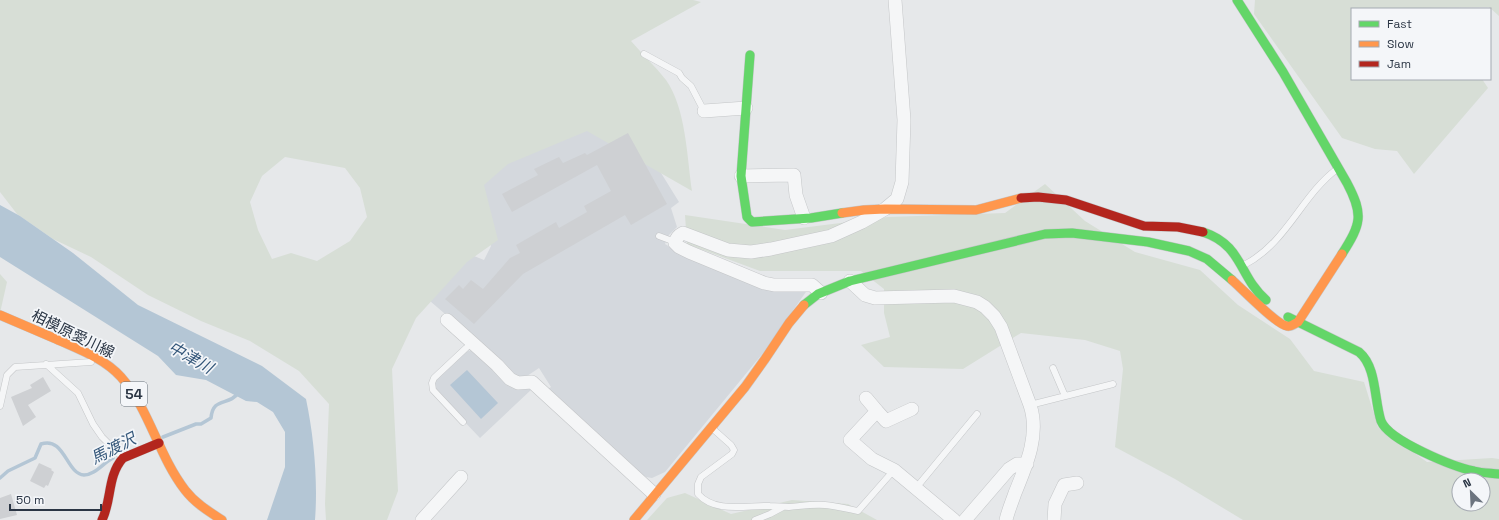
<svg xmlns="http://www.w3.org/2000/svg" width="1499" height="520" viewBox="0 0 1499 520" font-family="'Space Grotesk','Noto Sans JP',sans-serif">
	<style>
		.built { fill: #d4d8dd }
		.green { fill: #d7ded6; fill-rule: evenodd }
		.water { fill: #b4c6d5 }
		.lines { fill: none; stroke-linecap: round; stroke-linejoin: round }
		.stream { stroke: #b4c6d5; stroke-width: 3.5 }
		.building { fill: #ced0d3 }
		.lane-casing { stroke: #c4c6c8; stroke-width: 7 }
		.street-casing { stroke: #c4c6c8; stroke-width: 14 }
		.fast-casing { stroke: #c4c6c8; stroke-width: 10 }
		.slow-casing { stroke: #c4c6c8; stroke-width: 10 }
		.jam-casing { stroke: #c4c6c8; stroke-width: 10 }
		.lane { stroke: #f5f6f7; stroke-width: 6 }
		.street { stroke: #f5f6f7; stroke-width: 13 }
		.fast { stroke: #63d668; stroke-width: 9 }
		.slow { stroke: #ff974d; stroke-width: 9 }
		.jam { stroke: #b3261e; stroke-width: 9 }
		.labels { text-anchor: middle; stroke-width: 3.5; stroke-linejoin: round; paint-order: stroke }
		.shield { fill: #f4f6f9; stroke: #67707b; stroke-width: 1 }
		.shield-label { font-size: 14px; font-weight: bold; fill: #2b3645 }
		.street-label { font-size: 15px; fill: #2b3645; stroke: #f4f6f9 }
		.water-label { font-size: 16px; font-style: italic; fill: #34577a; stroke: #f4f6f9 }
	</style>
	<rect width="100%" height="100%" fill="#e6e8ea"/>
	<path class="built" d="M 624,113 L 679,202 L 671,208 L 677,227 L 669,235 L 665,244 L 678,252 L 808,289 L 763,353 L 665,472 L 652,478 L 646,477 L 640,473 L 548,389 L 551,387 L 539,368 L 524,378 L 516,375 L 430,301 L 469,254 L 484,260 L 491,246 L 473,193 L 489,170 Z
		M 472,350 L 532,389 L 480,438 L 438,394 L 434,383 L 436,378 L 462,353 Z"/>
	<path class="green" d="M 0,0 L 693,0 L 701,2 L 631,41 C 642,54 655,66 666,80 C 686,108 687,157 692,191 L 587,131 L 508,164 L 484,185 L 498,240 L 467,262 L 416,318 L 392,369 L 398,491 L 387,520 L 326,520 L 325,504 L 329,404 L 299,371 L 250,341 L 201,321 L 148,295 L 91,257 L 53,239 L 17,214 L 0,192 ZM 285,157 L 345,168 L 360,188 L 367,217 L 350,241 L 317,261 L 291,253 L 272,259 L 258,230 L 250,202 L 262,176 Z
		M 1255,0 L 1499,0 L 1499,16 L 1489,7 L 1352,9 L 1352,79 L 1482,79 L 1488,88 L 1414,174 L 1397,151 L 1375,149 L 1342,138 L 1254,14 Z
		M 1045,184 L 1085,221 L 1135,252 L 1200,270 L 1238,305 L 1290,339 L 1314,371 L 1364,382 L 1378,427 L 1427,462 L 1492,458 L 1499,459 L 1499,520 L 1243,520 L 1175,479 L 1115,447 L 1123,369 L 1120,351 L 1085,340 L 1021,333 L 963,369 L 884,367 L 861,345 L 890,337 L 884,313 L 884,289 L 861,271 L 760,271 L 687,244 L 685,215 L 785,230 L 888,217 L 1005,213 ZM 1459,480 L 1483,480 L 1483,504 L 1459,504 Z
		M 0,274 L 7,282 L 0,313 Z
		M 685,493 L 731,514 L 792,500 L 848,504 L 877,520 L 647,520 L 667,498 Z"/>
	<path class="water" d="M 0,205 L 20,216 L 73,253 L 138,305 L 262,366 L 306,399 C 314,437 318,481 315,520 L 267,520 L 285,467 L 285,432 L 273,412 L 257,402 L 246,401 L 206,380 L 176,375 L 158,356 L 0,257 Z
		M 467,370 L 498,403 L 481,419 L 450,385 Z"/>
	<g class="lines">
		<path class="stream" d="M 163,437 L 196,424 L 201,424 L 211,418 C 213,396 229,407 239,392
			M 0,478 L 8,471 L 35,458 L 41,444 C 65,436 66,474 84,475 C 95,475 103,463 113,458"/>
	</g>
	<path class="building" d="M 628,133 L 667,204 L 631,225 L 625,215 L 523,274 L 474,324 L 445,299 L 459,285 L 463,289 L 471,280 L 483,289 L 510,258 L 520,253 L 516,245 L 556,222 L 559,228 L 587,212 L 584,206 L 611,191 L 597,165 L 512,212 L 502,194 L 538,175 L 534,169 L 559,157 L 563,163 L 585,153 L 587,155 Z
		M 43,377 L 51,391 L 28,405 L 36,417 L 23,426 L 11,397 L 32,388 L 30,385 Z
		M 39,463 L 52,469 L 51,470 L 54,472 L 48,486 L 46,485 L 44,488 L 30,481 Z
		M 11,494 L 17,515 L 0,519 L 0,498 Z"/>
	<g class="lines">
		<g class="lane-casing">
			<path id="lane" d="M 644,54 L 679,73 L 682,78 L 691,86 L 704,111
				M 659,236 L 675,242
				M 1244,265 C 1287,243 1301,196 1337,169
				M 46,364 L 78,393 L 93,424 L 102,437 L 122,457
				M 1053,368 L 1065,396
				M 1030,405 L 1113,384
				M 0,406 L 7,375 L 15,367 L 91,362
				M 463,422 L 433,390 L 432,383 L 434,378 L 466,348 L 472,343
				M 713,429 L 731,445 L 734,450 L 732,454 L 701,477 L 698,484 L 698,494 C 716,514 747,505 770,506 C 777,506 783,507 789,507 C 801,506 813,504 825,505 C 836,506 848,509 858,511 L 894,470
				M 916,488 L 977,414
				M 755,520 L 770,514 L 783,507"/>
		</g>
		<g class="street-casing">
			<path id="street" d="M 704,111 L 746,108
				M 741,176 L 794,175 L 796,195 L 804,218
				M 850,281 L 865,295 L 875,298 L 954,296 L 977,302 L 985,307 L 994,316 L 1001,327 L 1030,405 C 1040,435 1026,466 1015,493 C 1012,502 1008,511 1006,520
				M 821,293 L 812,285 L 774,285 L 764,283 L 689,252 L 679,247 L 675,243 C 676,238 679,235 683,233 L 728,250 L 751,252 L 771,249 L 831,236 L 862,222 L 885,209 L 897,199 L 902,182 L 904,120 L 895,0
				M 447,320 L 497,365 L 510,379 L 518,383 L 532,382 L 654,494
				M 866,398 L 877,411 L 850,440 L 872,459 L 894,470 L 954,520
				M 877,411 L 886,421 L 912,409
				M 422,520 L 461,477
				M 965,520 L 1009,469 L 1017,464 L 1027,464
				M 1054,520 L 1055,504 L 1064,485 L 1077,483"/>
		</g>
		<g class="fast-casing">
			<path id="fast" d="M 1237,0 L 1283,72 L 1347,183 C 1364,215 1361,224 1342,254
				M 750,55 L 741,176 L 747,217 L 752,222 L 811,218 L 842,213
				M 1203,232 C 1243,245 1239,277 1266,300
				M 804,305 L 818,294 L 850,281 L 1045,234 L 1072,233 L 1148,242 L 1189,251 L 1207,259 L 1232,280
				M 1288,317 L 1359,352 C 1377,367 1374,400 1381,421 C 1389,441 1454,467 1474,471 C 1482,473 1491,473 1499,474"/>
		</g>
		<g class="slow-casing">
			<path id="slow" d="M 842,213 L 864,210 L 885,209 L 976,210 L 1021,198
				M 1232,280 C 1241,288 1277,325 1287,326 C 1291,327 1294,324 1298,322 L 1342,254
				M 0,315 C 19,323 37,331 56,339 C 78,349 104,358 121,377 C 150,410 158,455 185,490 C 195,503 208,511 222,520
				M 634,520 L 745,387 L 765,359 L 789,323 L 804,305"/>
		</g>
		<g class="jam-casing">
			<path id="jam" d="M 1021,198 L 1038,197 L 1066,200 L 1144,226 L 1178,227 L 1203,232
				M 102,520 C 112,500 107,476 123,458 L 159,443"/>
		</g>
		<use href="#lane" class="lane"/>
		<use href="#street" class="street"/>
		<use href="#fast" class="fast"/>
		<use href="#slow" class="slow"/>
		<use href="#jam" class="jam"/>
	</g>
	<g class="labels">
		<rect class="shield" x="121" y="382" width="26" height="24" rx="3"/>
		<g class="shield-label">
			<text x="134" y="399">54</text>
		</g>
		<g class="street-label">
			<text transform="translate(73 334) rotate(26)" y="5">相模原愛川線</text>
		</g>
		<g class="water-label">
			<text transform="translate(191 357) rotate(29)" y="6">中津川</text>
			<text transform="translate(113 448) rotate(-27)" y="6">馬渡沢</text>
		</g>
	</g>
	<rect x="1351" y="8" width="140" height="72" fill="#f4f6f9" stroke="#a4a9b1"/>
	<rect x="1359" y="21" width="20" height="6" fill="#63d668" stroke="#a4a9b1"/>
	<text x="1387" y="28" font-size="12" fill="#2b3645">Fast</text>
	<rect x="1359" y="41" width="20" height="6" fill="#ff974d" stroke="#a4a9b1"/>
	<text x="1387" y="48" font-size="12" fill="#2b3645">Slow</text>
	<rect x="1359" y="61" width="20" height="6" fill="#b3261e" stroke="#a4a9b1"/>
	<text x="1387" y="68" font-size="12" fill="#2b3645">Jam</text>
	<g transform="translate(1471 492) rotate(336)"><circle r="19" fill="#f4f6f9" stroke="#a4a9b1"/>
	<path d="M0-3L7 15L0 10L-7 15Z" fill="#6c747f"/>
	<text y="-6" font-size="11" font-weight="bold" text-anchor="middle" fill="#2b3645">N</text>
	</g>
	<path d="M10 504v6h91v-6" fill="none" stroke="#2b3645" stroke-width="2"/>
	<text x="16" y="504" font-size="12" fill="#2b3645" stroke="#f4f6f9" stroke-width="3" paint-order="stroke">50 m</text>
</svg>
